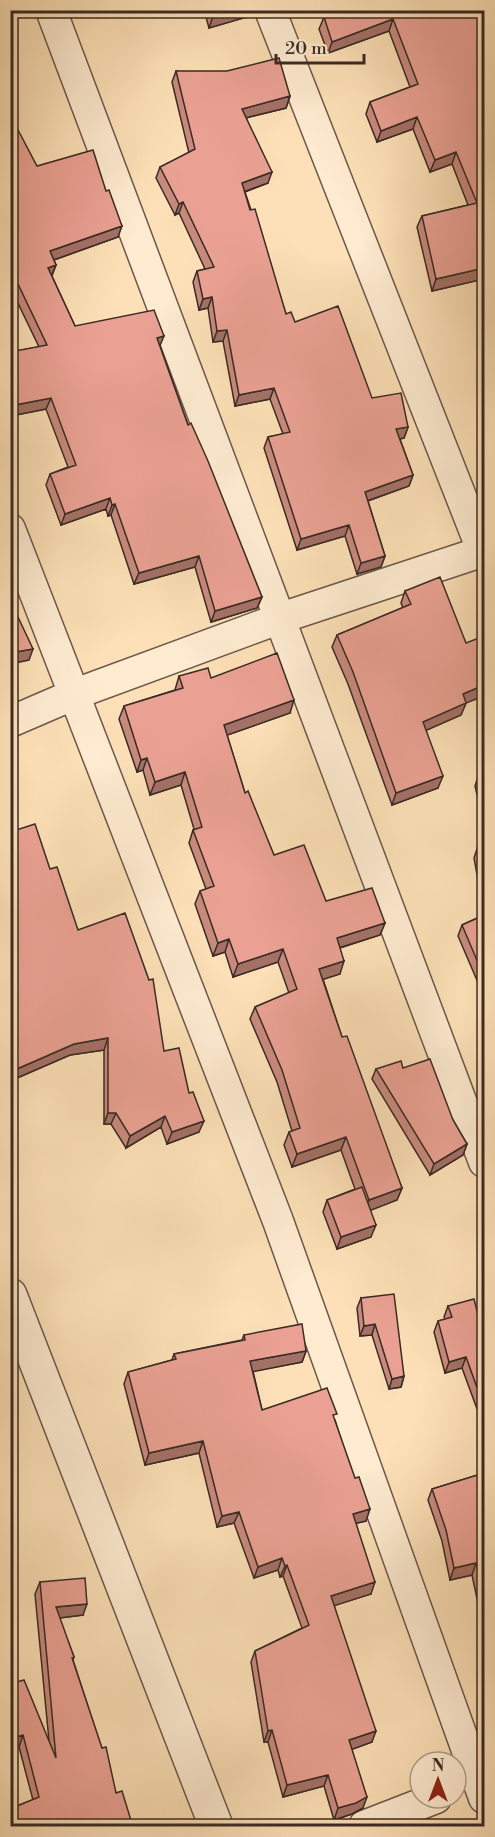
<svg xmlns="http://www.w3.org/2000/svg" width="495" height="1837" viewBox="0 0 495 1837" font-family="'Libre Bodoni',serif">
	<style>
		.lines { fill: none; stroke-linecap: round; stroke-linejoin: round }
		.minor-casing { stroke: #6b584a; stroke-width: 33 }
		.tertiary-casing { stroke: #6b584a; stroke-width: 36 }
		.minor { stroke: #feebd0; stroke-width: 30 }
		.tertiary { stroke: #feebd0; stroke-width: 33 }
		.wall { fill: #c98a7e; stroke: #3a2b25; stroke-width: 1.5 }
		.shaded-wall { fill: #a47167; stroke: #3a2b25; stroke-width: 1.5 }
		.building { fill: #eaa193; stroke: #3a2b25; stroke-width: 1.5 }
	</style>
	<rect width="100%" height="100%" fill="#fde0b7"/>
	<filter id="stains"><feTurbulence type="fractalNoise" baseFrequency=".00333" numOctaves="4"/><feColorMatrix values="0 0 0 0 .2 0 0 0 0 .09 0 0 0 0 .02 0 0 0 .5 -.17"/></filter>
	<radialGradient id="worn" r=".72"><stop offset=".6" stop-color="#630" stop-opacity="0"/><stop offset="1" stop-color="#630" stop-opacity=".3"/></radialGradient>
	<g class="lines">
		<g class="minor-casing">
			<path id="minor" d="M 51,10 L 484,1162
				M 270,10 L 484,555
				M 10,529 L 278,1221 L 484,1798
				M 10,722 L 75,694 L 281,618 L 484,551
				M 364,1826 L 436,1798"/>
		</g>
		<g class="tertiary-casing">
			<path id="tertiary" d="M 10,1295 L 216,1826"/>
		</g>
		<use href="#minor" class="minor"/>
		<use href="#tertiary" class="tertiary"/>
	</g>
	<path class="wall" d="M 204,10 L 250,10 L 247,17 L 209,28 Z
		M 484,10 L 481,153 L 484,279 L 432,291 L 417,227 L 422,216 L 468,205 L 452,164 L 430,172 L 413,129 L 377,142 L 366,114 L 370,102 L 410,87 L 389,31 L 328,53 L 319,29 L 324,17 Z
		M 176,71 L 290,96 L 286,108 L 246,118 L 268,183 L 245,192 L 286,314 L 372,398 L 408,427 L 404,438 L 400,439 L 413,475 L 409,486 L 368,501 L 385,556 L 381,567 L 357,574 L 345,536 L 297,550 L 264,448 L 268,437 L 283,434 L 270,399 L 235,406 L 223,341 L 213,342 L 208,308 L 199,310 L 193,282 L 197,271 L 205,269 L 179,213 L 175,215 L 156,178 L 160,167 L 189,153 L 172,82 Z
		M 10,132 L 37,166 L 118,237 L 54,260 L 56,265 L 52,276 L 75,326 L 160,346 L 188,425 L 262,597 L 257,608 L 211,622 L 195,567 L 134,584 L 111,515 L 108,516 L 106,509 L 61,525 L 46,485 L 50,474 L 68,467 L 46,409 L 11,416 L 10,413 L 10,352 L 39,347 L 13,293 L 10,294 Z
		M 405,591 L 466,703 L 461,715 L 426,730 L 438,788 L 392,805 L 348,684 L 332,647 L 337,635 L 403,608 L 401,603 Z
		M 179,676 L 211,678 L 290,713 L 227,735 L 245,793 L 274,855 L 326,901 L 385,923 L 380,935 L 340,948 L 340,974 L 323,979 L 342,1037 L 402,1188 L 397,1200 L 370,1210 L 371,1237 L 337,1249 L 323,1212 L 327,1200 L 355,1189 L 341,1150 L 292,1167 L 284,1145 L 289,1132 L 292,1131 L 277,1082 L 250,1019 L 255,1007 L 289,993 L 278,962 L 233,977 L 225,952 L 213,956 L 195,904 L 200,891 L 206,889 L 189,843 L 193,830 L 194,829 L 181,785 L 150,795 L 143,770 L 137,772 L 119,719 L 124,706 L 175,690 Z
		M 484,740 L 484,757 L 482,748 Z
		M 484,773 L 484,825 L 475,786 L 479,774 Z
		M 10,832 L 50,869 L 78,930 L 164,1051 L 189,1093 L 199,1132 L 167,1144 L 161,1127 L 126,1148 L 111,1124 L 104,1124 L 104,1050 L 70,1055 L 10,1081 Z
		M 484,845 L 484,913 L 474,858 L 478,846 Z
		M 484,915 L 484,992 L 482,992 L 458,936 L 462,925 Z
		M 403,1068 L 453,1120 L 467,1144 L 463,1155 L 430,1175 L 372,1079 L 376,1069 Z
		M 361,1298 L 404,1376 L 401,1387 L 389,1389 L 372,1335 L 360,1336 L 357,1308 Z
		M 448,1306 L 482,1331 L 484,1330 L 484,1428 L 462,1368 L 445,1373 L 434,1332 L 438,1321 L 445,1319 L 444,1317 Z
		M 244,1335 L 306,1351 L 302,1362 L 253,1371 L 262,1410 L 335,1420 L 366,1521 L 356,1523 L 371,1594 L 334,1605 L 372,1742 L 352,1749 L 363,1808 L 352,1814 L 334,1820 L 324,1786 L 283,1797 L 268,1742 L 264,1742 L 251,1662 L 255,1651 L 302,1628 L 283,1576 L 280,1577 L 278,1570 L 254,1578 L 234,1523 L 217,1527 L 199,1453 L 145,1465 L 124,1384 L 128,1372 L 172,1360 L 174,1354 L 242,1340 Z
		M 484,1473 L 484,1651 L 480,1635 L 483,1627 L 472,1575 L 450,1580 L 442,1541 L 428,1500 L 432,1489 Z
		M 40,1582 L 83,1615 L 59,1618 L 74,1657 L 73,1660 L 116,1793 L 133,1827 L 16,1809 L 17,1806 L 33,1800 L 19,1747 L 10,1749 L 10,1684 L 49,1741 L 35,1594 Z"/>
	<path class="shaded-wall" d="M 232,10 L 250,10 L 247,17 L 209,28 L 213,16 Z
		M 393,19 L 389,31 L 328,53 L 332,42 Z
		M 290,96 L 286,108 L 237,120 L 242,109 Z
		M 417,117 L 413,129 L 377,142 L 381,131 Z
		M 484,141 L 484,151 L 474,156 L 478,145 Z
		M 456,152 L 452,164 L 430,172 L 435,160 Z
		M 272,172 L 268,183 L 238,194 L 242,183 Z
		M 183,202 L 179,213 L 175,215 L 179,204 Z
		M 122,226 L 118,237 L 45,263 L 50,251 Z
		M 56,265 L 51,276 L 48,268 Z
		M 484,268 L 484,279 L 432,291 L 436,279 Z
		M 17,282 L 13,293 L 10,294 L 14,283 Z
		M 212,297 L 208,308 L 199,310 L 203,299 Z
		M 227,330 L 223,341 L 213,342 L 217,331 Z
		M 164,336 L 159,348 L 157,338 Z
		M 274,388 L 270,399 L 235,406 L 239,395 Z
		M 51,398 L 46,409 L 11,416 L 15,405 Z
		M 408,427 L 404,438 L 392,440 L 396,429 Z
		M 413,475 L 409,486 L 361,503 L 365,492 Z
		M 110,498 L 106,509 L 61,525 L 65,514 Z
		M 115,504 L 111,515 L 108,516 L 112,505 Z
		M 349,525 L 345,536 L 297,550 L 301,539 Z
		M 199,556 L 195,567 L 134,584 L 139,573 Z
		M 385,556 L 381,567 L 357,574 L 361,563 Z
		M 262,597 L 257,608 L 211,622 L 215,611 Z
		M 33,649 L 29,660 L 10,664 L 10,653 Z
		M 484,685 L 484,696 L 466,703 L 461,715 L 418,734 L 423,722 L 463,694 Z
		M 294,700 L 290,713 L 219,738 L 224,725 Z
		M 147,758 L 143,770 L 137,772 L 141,760 Z
		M 185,772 L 181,785 L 150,795 L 155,782 Z
		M 443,776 L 438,788 L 392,805 L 396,793 Z
		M 16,780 L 12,791 L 10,791 L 10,781 Z
		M 385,923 L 380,935 L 332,950 L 337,938 Z
		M 229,939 L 225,952 L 213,956 L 218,943 Z
		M 283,949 L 278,962 L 233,977 L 238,964 Z
		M 344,961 L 340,974 L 315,982 L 319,969 Z
		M 108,1038 L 104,1050 L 70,1055 L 10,1081 L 10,1072 L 74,1044 Z
		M 108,1113 L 116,1113 L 111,1124 L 104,1124 Z
		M 165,1116 L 161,1127 L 126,1148 L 130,1136 Z
		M 204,1121 L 199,1132 L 167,1144 L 172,1132 Z
		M 346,1137 L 341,1150 L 292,1167 L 297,1154 Z
		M 467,1144 L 463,1155 L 430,1175 L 434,1164 Z
		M 402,1188 L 397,1200 L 364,1213 L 369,1200 Z
		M 376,1225 L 371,1237 L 337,1249 L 341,1237 Z
		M 375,1324 L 372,1335 L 360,1336 L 364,1326 Z
		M 306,1351 L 302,1362 L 246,1373 L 250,1361 Z
		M 466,1357 L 462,1368 L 445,1373 L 449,1362 Z
		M 404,1376 L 401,1387 L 389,1389 L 392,1379 Z
		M 203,1441 L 199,1453 L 145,1465 L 149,1453 Z
		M 370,1509 L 366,1521 L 349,1525 L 353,1514 Z
		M 239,1512 L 234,1523 L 217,1527 L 222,1516 Z
		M 282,1558 L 278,1570 L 254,1578 L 258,1567 Z
		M 476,1563 L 472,1575 L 450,1580 L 454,1568 Z
		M 287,1565 L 283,1576 L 280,1577 L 285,1566 Z
		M 375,1582 L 371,1594 L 327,1608 L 331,1596 Z
		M 87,1604 L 83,1615 L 51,1619 L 56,1607 Z
		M 272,1730 L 268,1742 L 264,1742 L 268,1731 Z
		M 376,1731 L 372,1742 L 345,1752 L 349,1740 Z
		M 23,1735 L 19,1747 L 10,1749 L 10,1739 Z
		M 328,1775 L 324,1786 L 283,1797 L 287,1785 Z
		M 367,1797 L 363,1808 L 352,1814 L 334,1820 L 338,1808 Z"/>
	<path class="building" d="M 212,10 L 232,10 L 213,16 Z
		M 341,10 L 484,10 L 484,141 L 478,145 L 484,162 L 484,268 L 436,279 L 422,216 L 477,203 L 456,152 L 435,160 L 417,117 L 381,131 L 370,102 L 418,84 L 393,19 L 332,42 L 324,17 Z
		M 279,58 L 290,96 L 242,109 L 272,172 L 242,183 L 250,210 L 255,209 L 286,314 L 291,312 L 295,322 L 338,306 L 372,398 L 401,393 L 408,427 L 396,429 L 413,475 L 365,492 L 385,556 L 361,563 L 349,525 L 301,539 L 268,437 L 290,432 L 274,388 L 239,395 L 227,330 L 217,331 L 212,297 L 203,299 L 197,271 L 214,267 L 183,202 L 179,204 L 160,167 L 195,149 L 176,71 L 227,71 Z
		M 17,128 L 37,166 L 93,150 L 106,191 L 109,190 L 122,226 L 50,251 L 56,265 L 48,268 L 75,326 L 154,310 L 164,336 L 157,338 L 188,425 L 191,423 L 208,461 L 262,597 L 215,611 L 199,556 L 139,573 L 115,504 L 112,505 L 110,498 L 65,514 L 50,474 L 76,465 L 51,398 L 15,405 L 10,381 L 10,352 L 47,345 L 17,282 L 14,283 L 10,276 L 10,132 Z
		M 440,577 L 466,643 L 484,636 L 484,685 L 463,694 L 466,703 L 423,722 L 443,776 L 396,793 L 353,672 L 337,635 L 411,604 L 405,591 Z
		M 10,600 L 33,649 L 10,653 Z
		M 277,653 L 294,700 L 224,725 L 245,793 L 248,791 L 274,855 L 304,845 L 326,901 L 372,888 L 385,923 L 337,938 L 344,961 L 319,969 L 342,1037 L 347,1036 L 402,1188 L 369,1200 L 346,1137 L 297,1154 L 289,1132 L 300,1128 L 282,1070 L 255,1007 L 297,989 L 283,949 L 238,964 L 229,939 L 218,943 L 200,891 L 214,886 L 193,830 L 202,827 L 185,772 L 155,782 L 147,758 L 141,760 L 124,706 L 183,688 L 179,676 L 208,668 L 211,678 Z
		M 10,761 L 16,780 L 10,781 Z
		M 484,773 L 484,795 L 479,774 Z
		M 35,824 L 50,869 L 57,867 L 78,930 L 125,913 L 149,980 L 153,979 L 164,1051 L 179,1048 L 189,1093 L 193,1092 L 204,1121 L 172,1132 L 165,1116 L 130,1136 L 116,1113 L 108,1113 L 108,1038 L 74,1044 L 10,1072 L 10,832 Z
		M 484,845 L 484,878 L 478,846 Z
		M 484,915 L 484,977 L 462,925 Z
		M 430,1059 L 453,1120 L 467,1144 L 434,1164 L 376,1069 L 401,1061 L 403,1068 Z
		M 362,1187 L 376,1225 L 341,1237 L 327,1200 Z
		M 394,1294 L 404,1376 L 392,1379 L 375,1324 L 364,1326 L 361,1298 Z
		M 474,1299 L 482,1331 L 484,1330 L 484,1407 L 466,1357 L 449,1362 L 438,1321 L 452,1317 L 448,1306 Z
		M 302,1324 L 306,1351 L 250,1361 L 262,1410 L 327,1388 L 337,1414 L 333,1415 L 355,1478 L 359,1477 L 370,1509 L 353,1514 L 375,1582 L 331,1596 L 376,1731 L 349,1740 L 367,1797 L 356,1803 L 338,1808 L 328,1775 L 287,1785 L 272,1730 L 268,1731 L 255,1651 L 309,1625 L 287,1565 L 285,1566 L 282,1558 L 258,1567 L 239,1512 L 222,1516 L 203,1441 L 149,1453 L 128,1372 L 176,1359 L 174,1354 L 245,1340 L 244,1335 Z
		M 484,1473 L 484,1605 L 476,1563 L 454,1568 L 446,1530 L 432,1489 Z
		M 85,1578 L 87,1604 L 56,1607 L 74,1657 L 72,1658 L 102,1748 L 106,1747 L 116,1793 L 122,1791 L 133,1827 L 10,1827 L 10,1810 L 18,1808 L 17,1806 L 39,1797 L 23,1735 L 10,1739 L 10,1684 L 24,1680 L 56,1758 L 40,1582 Z"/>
	<rect width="495" height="1837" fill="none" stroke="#fde0b7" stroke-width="36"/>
	<rect x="12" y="12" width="471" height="1813" fill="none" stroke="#3a2b25" stroke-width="3"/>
	<rect x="18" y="18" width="459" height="1801" fill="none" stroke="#3a2b25" stroke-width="1.5"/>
	<g transform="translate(438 1780)"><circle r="28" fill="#feebd0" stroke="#b09e8c" stroke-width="1.5"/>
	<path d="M0-4.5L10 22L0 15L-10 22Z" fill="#8f2418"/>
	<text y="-9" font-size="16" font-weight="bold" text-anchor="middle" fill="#3a2b25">N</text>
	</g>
	<path d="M276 54v9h88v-9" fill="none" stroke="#3a2b25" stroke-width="3"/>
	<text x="285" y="54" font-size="18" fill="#3a2b25" stroke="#feebd0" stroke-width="4.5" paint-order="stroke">20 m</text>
	<rect width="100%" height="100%" filter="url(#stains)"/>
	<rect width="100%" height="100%" fill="url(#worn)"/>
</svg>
